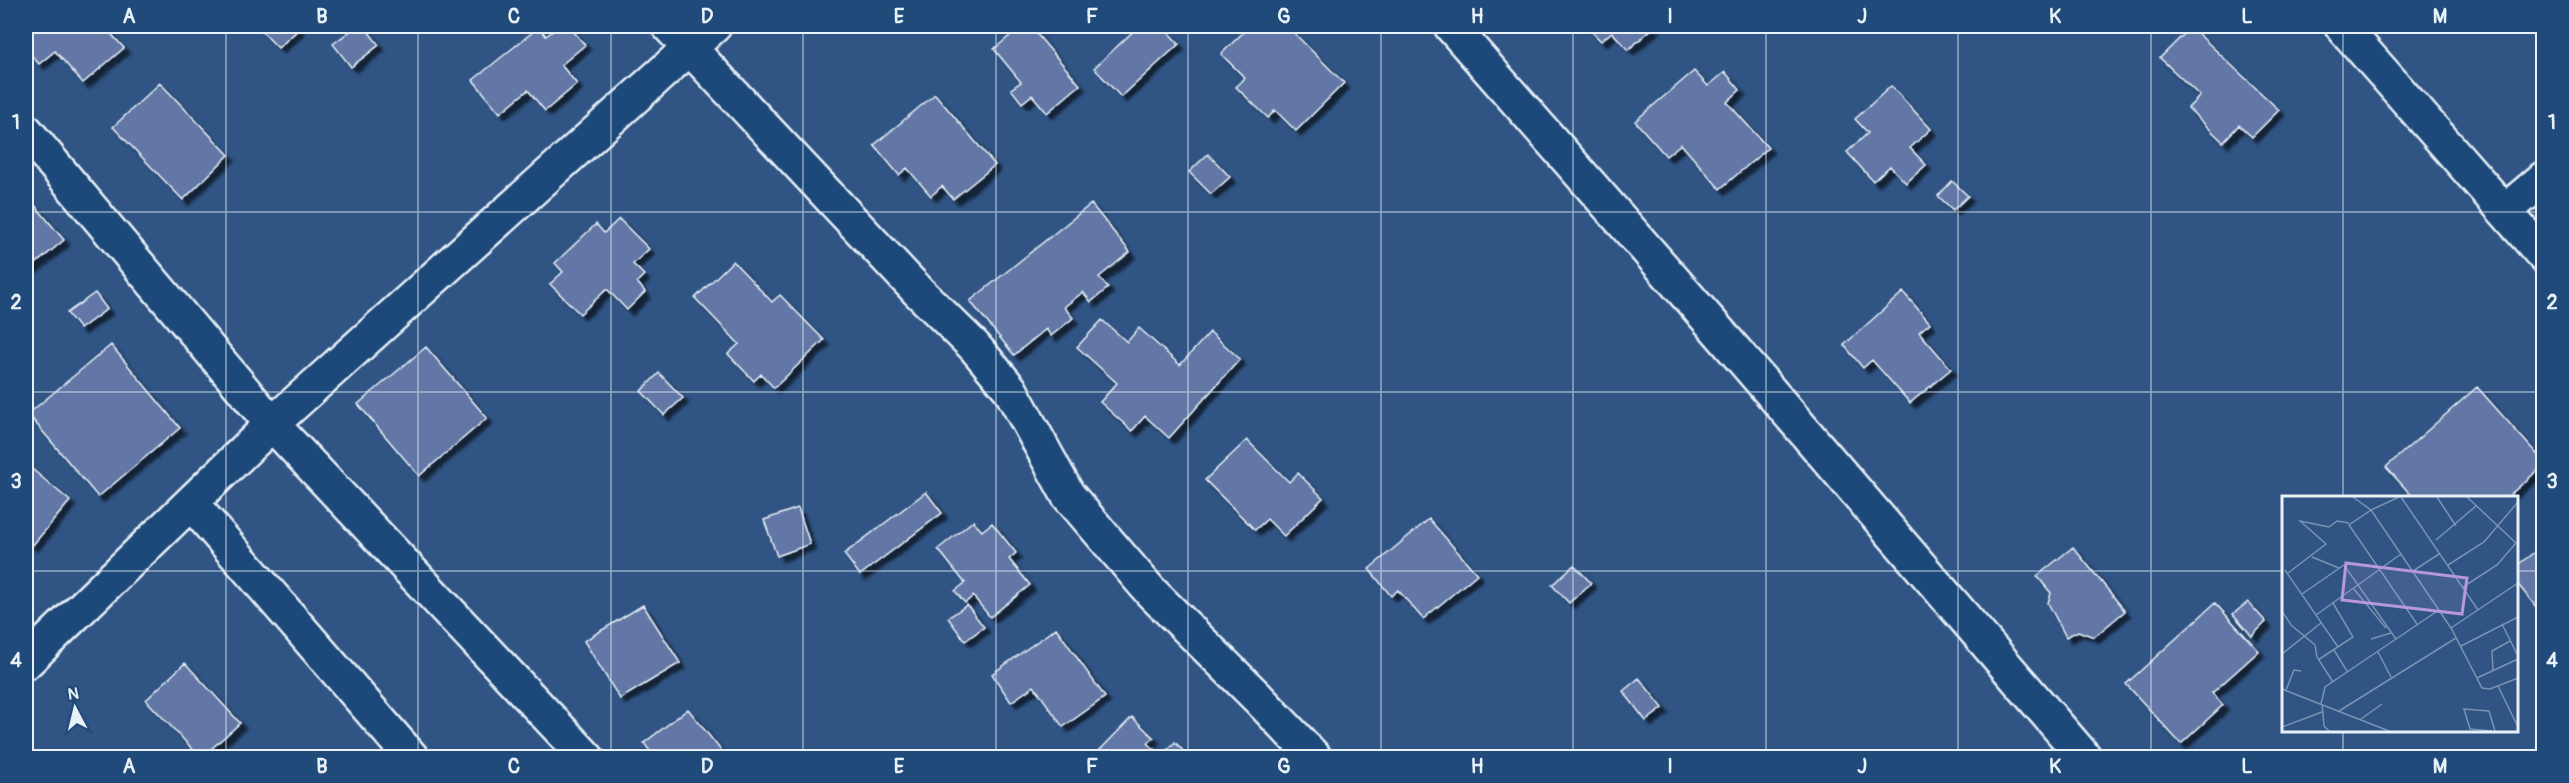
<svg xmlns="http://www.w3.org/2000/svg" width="2569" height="783" viewBox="0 0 2569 783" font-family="Pangolin,sans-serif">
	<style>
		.building { fill: #6277a5; stroke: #e8f1f8; stroke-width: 1.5; filter: url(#shadow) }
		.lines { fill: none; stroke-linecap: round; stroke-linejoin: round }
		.street-casing { stroke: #e8f1f8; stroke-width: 38 }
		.street { stroke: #1f4a7a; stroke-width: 33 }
		.grid { fill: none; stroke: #e8f1f8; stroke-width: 1.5; stroke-opacity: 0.55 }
		.inset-road { fill: none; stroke: #7a93b3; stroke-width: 1.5 }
		.view { fill: #b798de; fill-opacity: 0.15; stroke: #b798de; stroke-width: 3 }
		.inset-edge { fill: none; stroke: #e8f1f8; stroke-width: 3 }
		.neatline { fill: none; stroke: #e8f1f8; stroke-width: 2 }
		.grid-label { font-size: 20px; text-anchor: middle; font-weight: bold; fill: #e8f1f8 }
	</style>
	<defs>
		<filter id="shadow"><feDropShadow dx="5.5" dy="5.5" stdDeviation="1.5" flood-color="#0009"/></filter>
	</defs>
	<rect width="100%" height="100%" fill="#305585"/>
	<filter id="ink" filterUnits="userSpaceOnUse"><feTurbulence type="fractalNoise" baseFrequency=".0167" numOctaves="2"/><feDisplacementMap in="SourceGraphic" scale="12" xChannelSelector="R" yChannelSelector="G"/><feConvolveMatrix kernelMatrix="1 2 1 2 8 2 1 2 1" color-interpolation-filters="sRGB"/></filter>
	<g filter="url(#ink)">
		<path class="building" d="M 29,26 L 104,26 L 124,48 L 83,83 L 55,51 L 39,64 L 26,49 L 26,29 Z
			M 257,26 L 295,26 L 299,29 L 278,48 Z
			M 357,26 L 364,26 L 379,45 L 351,67 L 333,44 Z
			M 560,26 L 569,26 L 585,45 L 561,65 L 577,84 L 545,111 L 528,90 L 500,113 L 473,80 L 539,27 L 546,36 Z
			M 1022,26 L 1030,26 L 1080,85 L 1047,113 L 1032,95 L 1022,103 L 1011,89 L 1021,82 L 994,49 Z
			M 1139,26 L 1162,26 L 1179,44 L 1121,97 L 1094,68 Z
			M 1250,26 L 1287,26 L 1344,83 L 1296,131 L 1275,110 L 1268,118 L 1236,87 L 1245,78 L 1221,54 Z
			M 1586,26 L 1655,26 L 1628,50 L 1612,32 L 1601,41 Z
			M 2191,27 L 2279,110 L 2252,137 L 2239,125 L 2223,142 L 2188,108 L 2200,96 L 2160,58 Z
			M 1694,71 L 1708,86 L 1725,72 L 1740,90 L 1727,102 L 1768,148 L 1720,189 L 1681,144 L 1666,156 L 1635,121 Z
			M 160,83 L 229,155 L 183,200 L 113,127 Z
			M 1891,86 L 1931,129 L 1910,148 L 1926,165 L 1906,183 L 1890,166 L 1873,181 L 1847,152 L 1868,133 L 1855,119 Z
			M 935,94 L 995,165 L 953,199 L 942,186 L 931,196 L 907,168 L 899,175 L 874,145 Z
			M 1208,154 L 1230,177 L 1211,194 L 1189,172 Z
			M 1952,181 L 1968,196 L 1953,210 L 1938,196 Z
			M 33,203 L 64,240 L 26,272 L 26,209 Z
			M 1091,204 L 1130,252 L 1099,277 L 1108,288 L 1091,302 L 1083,292 L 1064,307 L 1073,318 L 1051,336 L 1046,329 L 1014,355 L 970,301 Z
			M 619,219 L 649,249 L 633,264 L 644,275 L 637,282 L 645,292 L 627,310 L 607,289 L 580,314 L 550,284 L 563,272 L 555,263 L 596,224 L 604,233 Z
			M 733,261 L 772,302 L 780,295 L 824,340 L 774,388 L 761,374 L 754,381 L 728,354 L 739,344 L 695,298 Z
			M 1903,292 L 1930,323 L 1919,332 L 1951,369 L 1910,403 L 1872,360 L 1863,368 L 1844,345 Z
			M 95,293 L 107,309 L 80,329 L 67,313 Z
			M 1102,320 L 1127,342 L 1139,328 L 1180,365 L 1210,332 L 1240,359 L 1169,438 L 1145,416 L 1132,431 L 1100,402 L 1117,383 L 1077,347 Z
			M 111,345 L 180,428 L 98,497 L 28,414 Z
			M 426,347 L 487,418 L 419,476 L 358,404 Z
			M 659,373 L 683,398 L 664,415 L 641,391 Z
			M 2477,387 L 2544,462 L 2544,465 L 2506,498 L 2414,498 L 2386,467 Z
			M 1247,440 L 1289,482 L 1298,473 L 1323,498 L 1284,536 L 1267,519 L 1255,530 L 1205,480 Z
			M 26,464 L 70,501 L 32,546 L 26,540 Z
			M 926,492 L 942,513 L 860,575 L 844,554 Z
			M 798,508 L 810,544 L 777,556 L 764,520 Z
			M 1429,519 L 1477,574 L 1423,619 L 1398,590 L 1391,596 L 1369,569 Z
			M 973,521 L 982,531 L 992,523 L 1016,553 L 1009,559 L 1030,585 L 990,617 L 973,596 L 965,603 L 955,591 L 965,583 L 938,549 Z
			M 2544,545 L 2544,611 L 2541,613 L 2516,582 L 2516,566 Z
			M 2073,547 L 2125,611 L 2094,637 L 2078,631 L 2066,637 L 2048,603 L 2051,593 L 2037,576 Z
			M 1574,565 L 1591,583 L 1569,603 L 1552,585 Z
			M 2248,602 L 2266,622 L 2252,636 L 2233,614 Z
			M 2215,603 L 2259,651 L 2212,693 L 2223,705 L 2181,744 L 2126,684 Z
			M 643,605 L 680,663 L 620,699 L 584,641 Z
			M 967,605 L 984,627 L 965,641 L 948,618 Z
			M 1056,628 L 1105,697 L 1063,727 L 1034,686 L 1011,702 L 992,674 Z
			M 185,663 L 240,723 L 201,758 L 146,700 Z
			M 1639,678 L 1663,708 L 1646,721 L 1623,691 Z
			M 688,709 L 727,758 L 655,758 L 644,743 Z
			M 1132,717 L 1154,738 L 1148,743 L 1161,756 L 1175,742 L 1190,758 L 1097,758 L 1095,755 Z"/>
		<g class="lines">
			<g class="street-casing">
				<path id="street" d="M 669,26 L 918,291 L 974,346 L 1010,389 L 1068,495 L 1151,592 L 1258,698 L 1315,758
					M 1451,26 L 1719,332 L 2085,758
					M 2342,26 L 2544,256
					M 26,131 L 272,424 L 587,758
					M 2505,211 L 2544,178
					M 192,504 L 412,758
					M 26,662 L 272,424 L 714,26"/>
			</g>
			<use href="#street" class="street"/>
		</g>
	</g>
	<path class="grid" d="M 226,26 L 226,758M 418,26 L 418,758M 611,26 L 611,758M 803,26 L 803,758M 996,26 L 996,758M 1188,26 L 1188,758M 1381,26 L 1381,758M 1573,26 L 1573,758M 1766,26 L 1766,758M 1958,26 L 1958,758M 2151,26 L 2151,758M 2343,26 L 2343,498M 26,212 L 2544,212M 26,392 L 2544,392M 26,571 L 2284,571M 2516,571 L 2544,571M 2343,730 L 2343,758"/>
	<g transform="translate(2282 496)">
		<rect width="236" height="236" fill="#305585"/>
		<path class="inset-road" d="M 71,1 L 89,14 L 67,29 L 135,128M 117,1 L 89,14 L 169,132 L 200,192 L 208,193 L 236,182M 119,1 L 196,114M 155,1 L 174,30M 185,1 L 235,48M 18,25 L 47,31 L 55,25 L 67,27M 154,44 L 194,10M 30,61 L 57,72M 166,69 L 202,46 L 236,6M 3,74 L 56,151M 131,75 L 157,58M 6,77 L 44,48 L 17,24M 181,91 L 215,69 L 234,47M 71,92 L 104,132M 20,98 L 62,69 L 114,143M 0,115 L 9,129 L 33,149 L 35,161 L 51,186M 34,119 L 119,58M 220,128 L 236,160M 169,132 L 236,87M 89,143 L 109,137M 179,150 L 236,121M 52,154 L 65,175M 96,156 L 109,181M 0,158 L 39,127M 36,164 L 71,141 L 51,107M 211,175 L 210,155 L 228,145M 195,182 L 236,163M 216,190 L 236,231M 0,193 L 107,235M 4,194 L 12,174 L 19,175M 39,208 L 43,191 L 157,114M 40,208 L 42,230 L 47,235M 57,215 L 174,142M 79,223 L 100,208M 0,231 L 40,216M 210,235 L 188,233 L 182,213 L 207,215 L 213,235"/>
		<path class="view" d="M 64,67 L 185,82 L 180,118 L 60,104 Z"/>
		<rect width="236" height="236" class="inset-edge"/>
	</g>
	<rect width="2569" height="783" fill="none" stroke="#1f4a7a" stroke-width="66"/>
	<g transform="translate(75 708) rotate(353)" stroke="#1f4a7a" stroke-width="4.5" paint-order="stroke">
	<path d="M0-4.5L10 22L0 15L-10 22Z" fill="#e8f1f8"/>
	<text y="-9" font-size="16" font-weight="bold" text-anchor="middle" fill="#e8f1f8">N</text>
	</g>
	<rect x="33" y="33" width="2503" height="717" class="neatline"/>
	<g class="grid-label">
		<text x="129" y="23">A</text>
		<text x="322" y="23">B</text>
		<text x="514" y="23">C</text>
		<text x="707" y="23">D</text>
		<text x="899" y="23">E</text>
		<text x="1092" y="23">F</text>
		<text x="1284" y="23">G</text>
		<text x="1477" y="23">H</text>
		<text x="1670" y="23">I</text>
		<text x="1862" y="23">J</text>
		<text x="2055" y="23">K</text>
		<text x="2247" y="23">L</text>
		<text x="2440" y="23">M</text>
		<text x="16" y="129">1</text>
		<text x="2552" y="129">1</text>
		<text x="16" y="309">2</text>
		<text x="2552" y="309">2</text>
		<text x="16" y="488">3</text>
		<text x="2552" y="488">3</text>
		<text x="16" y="667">4</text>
		<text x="2552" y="667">4</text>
		<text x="129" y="773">A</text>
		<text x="322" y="773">B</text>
		<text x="514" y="773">C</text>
		<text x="707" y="773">D</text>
		<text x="899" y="773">E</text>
		<text x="1092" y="773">F</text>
		<text x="1284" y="773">G</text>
		<text x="1477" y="773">H</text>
		<text x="1670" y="773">I</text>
		<text x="1862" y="773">J</text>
		<text x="2055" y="773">K</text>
		<text x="2247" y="773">L</text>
		<text x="2440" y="773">M</text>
	</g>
</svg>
